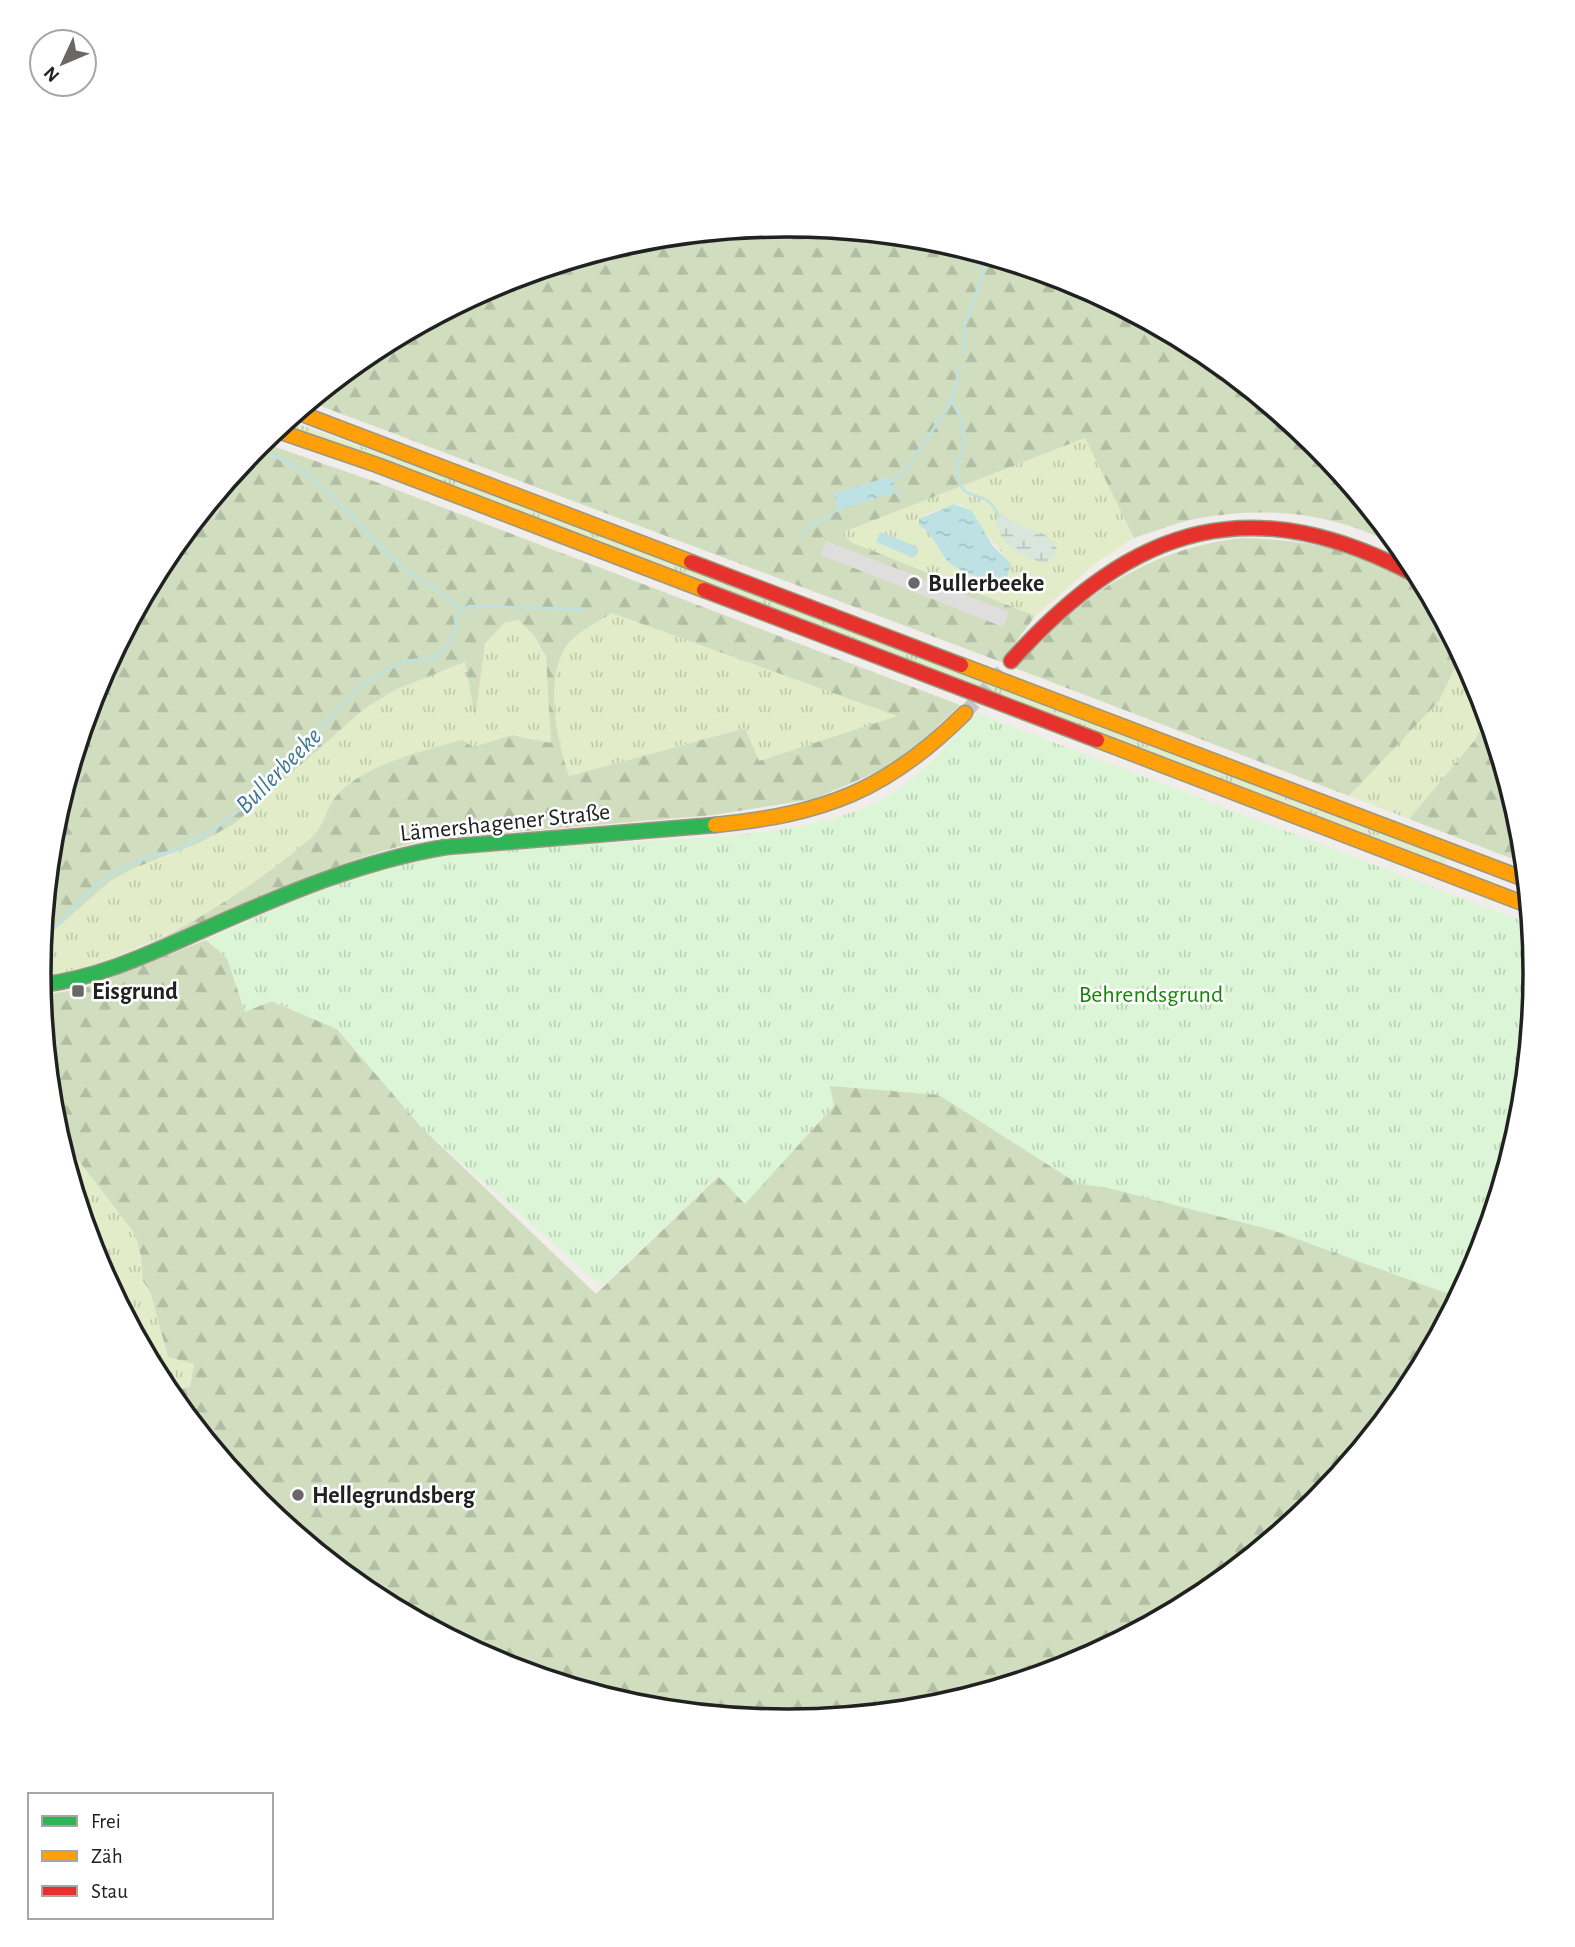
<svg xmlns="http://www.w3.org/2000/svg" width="1575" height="1947" viewBox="0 0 1575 1947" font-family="'Alegreya Sans',sans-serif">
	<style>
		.grass { fill: url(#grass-tufts); fill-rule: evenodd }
		.forest { fill: url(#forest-firs); fill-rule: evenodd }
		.wetland { fill: url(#wetland-marsh) }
		.park { fill: url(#park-tufts) }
		.parking { fill: #e0dedd }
		.water { fill: url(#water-ripples) }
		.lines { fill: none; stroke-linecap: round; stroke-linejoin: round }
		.stream { stroke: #bee2e3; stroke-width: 2.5 }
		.secondary-tunnel { stroke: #c7c4c2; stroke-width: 14; stroke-dasharray: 14 7; stroke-linecap: butt }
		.fast-casing { stroke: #9b9881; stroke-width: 17 }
		.slow-casing { stroke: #9b9881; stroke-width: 17 }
		.jam-casing { stroke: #9b9881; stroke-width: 17 }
		.fast { stroke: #30b455; stroke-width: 14 }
		.slow { stroke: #ff9f0a; stroke-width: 14 }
		.jam { stroke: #e5322d; stroke-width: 14 }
		.poi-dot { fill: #696867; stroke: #fff; stroke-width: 2.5 }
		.labels { text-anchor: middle; stroke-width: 5; stroke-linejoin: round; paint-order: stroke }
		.poi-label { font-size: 24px; font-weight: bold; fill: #212121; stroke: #fff; text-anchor: start }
		.street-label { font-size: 24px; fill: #212121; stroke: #fff }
		.park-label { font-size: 24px; fill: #16850a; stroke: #fff }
		.water-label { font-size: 26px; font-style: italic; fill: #3f7893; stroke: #fff }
		.rim { fill: none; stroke: #212121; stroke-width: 3.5 }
	</style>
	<defs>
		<pattern id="grass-tufts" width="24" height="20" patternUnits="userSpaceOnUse" patternTransform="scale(1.75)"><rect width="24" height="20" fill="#e2ecc9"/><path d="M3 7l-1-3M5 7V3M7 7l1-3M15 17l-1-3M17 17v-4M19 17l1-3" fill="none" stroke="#c2caac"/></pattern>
		<pattern id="forest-firs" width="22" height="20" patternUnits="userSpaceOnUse" patternTransform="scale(1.75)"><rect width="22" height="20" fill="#d0debf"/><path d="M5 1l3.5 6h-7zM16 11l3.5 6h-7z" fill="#b2bea4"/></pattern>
		<pattern id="wetland-marsh" width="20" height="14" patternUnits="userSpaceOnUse" patternTransform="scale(1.75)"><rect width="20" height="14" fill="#d8e6db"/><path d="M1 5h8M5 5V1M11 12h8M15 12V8" fill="none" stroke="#b9c5bc"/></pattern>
		<pattern id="park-tufts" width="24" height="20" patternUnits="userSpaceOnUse" patternTransform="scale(1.75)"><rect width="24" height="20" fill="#dcf5d6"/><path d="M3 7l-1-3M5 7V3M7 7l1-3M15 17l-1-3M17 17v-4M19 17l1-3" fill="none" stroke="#bcd2b7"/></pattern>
		<pattern id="water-ripples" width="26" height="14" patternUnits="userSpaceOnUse" patternTransform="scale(1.75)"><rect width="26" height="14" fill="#bee2e3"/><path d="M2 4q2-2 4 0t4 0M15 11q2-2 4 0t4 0" fill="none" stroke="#a3c2c2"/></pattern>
	</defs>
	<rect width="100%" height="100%" fill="#f0edea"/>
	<path class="grass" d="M 288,420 L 442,476 L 1447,859 L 1446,864 L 284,423 Z
		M 1085,438 L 1134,538 L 1097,562 L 1035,616 L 851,542 L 841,533 ZM 954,504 L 962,505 L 1003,554 L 1007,578 C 975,590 932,542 924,515 Z
		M 612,613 L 899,716 L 758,761 L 744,728 L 568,776 C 557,741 543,677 568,645 C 578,632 599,621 612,613 Z
		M 519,620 C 558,647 548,702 551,743 C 539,741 522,734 510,736 C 498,737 486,744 474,746 C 424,759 384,753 341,791 C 328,802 325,824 313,836 C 265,886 108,978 39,974 L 42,941 L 109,882 L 132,869 L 171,855 L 234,824 L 364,709 L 395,690 L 466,662 L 475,714 C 480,682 476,623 519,620 Z
		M 1462,654 L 1480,687 L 1488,714 L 1475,740 L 1409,819 L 1349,796 L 1439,701 Z
		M 56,1131 L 135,1234 L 141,1256 L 143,1281 L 150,1291 L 168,1357 L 194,1364 L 190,1387 L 167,1392 L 165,1389 L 129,1323 L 123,1294 L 116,1298 L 95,1260 Z"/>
	<path class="forest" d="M 788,225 L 934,239 L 1074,282 L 1204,351 L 1317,444 L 1407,553 C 1347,514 1269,505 1200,518 C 1178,522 1155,531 1134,538 L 1085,438 L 841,533 L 851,542 L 1035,616 L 1001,662 L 310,402 L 372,351 L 501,281 L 642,239 ZM 890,477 L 882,494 L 838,510 L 834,493 Z
		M 261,442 L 376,482 L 960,705 L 914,749 L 884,769 L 814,799 L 713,815 L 433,839 C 314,861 210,928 97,969 C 79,976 58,976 39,979 L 39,974 C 117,978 255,888 312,837 C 325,825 327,804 340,792 C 369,763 424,751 462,740 L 473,747 L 512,735 L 551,743 L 546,657 L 535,637 L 519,620 L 504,623 L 485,644 L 475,717 L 465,662 L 395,690 L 364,709 L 234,824 L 199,843 L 132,869 L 109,882 L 42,941 L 53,827 L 96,687 L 165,557 ZM 612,613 L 897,716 L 759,761 L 745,728 L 569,776 C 557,741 543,677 568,644 C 578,632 599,621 612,613 Z
		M 1241,538 C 1303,539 1380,551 1428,593 C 1441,604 1454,639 1462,654 L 1439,701 L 1349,796 L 1015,668 C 1023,657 1035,648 1045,638 C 1101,581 1162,548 1241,538 Z
		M 1488,714 L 1522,828 L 1526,864 L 1409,819 L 1475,740 Z
		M 206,940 L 227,958 L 245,1011 L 271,1001 L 337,1029 L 423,1129 L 596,1294 L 823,1076 L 941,1091 L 1479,1261 L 1410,1390 L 1317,1503 L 1203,1596 L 1074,1666 L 933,1708 L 787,1722 L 641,1708 L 501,1665 L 371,1596 L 258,1503 L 167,1392 L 190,1387 L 194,1364 L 168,1357 L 150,1291 L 143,1281 L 141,1256 L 135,1234 L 56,1131 L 41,995 L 82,989 Z"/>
	<path class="wetland" d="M 1000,515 C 1009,515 1011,522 1019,525 C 1036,532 1048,531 1057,549 L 1055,555 L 1045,563 C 1023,557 1000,547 996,520 Z"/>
	<path class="park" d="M 977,713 L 1532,925 C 1543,1038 1516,1192 1462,1292 L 1443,1292 L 1272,1230 L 1104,1187 L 1078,1184 L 939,1095 L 830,1086 L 834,1106 L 745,1204 L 718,1176 L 602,1286 L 423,1129 L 337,1029 L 272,1001 L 245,1012 L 227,958 L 206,940 C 280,908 359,867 440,856 C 513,846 593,844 667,840 C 735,836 806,832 869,806 C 913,787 946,747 977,713 Z"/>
	<path class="parking" d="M 826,541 L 1009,612 L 1003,627 L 821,555 Z"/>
	<path class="water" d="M 890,477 L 895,486 L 890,494 L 838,510 L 834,493 Z
		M 954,504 L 972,511 L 993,546 L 1011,564 L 1007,578 C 991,584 957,572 946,559 C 936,546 934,535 919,525 L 919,519 Z
		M 880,532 L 918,547 L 914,558 L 876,542 Z"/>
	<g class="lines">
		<path class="stream" d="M 963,353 L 965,324 L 982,276 L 981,253
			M 951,401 C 980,443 949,456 961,486 C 966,497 981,494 989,502 C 993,505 996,511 999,516
			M 256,451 C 318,465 356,525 401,566 C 420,583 444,592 462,610 L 469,606 L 584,609
			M 891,482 C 907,472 912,459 923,444 C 943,416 954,400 960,365
			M 890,489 L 901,497
			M 801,533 L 839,509
			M 42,937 C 64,923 79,897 101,882 C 120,867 146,857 168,852 C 197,845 263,797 279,771 L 362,684 L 405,661 L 433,658 L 449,643 L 456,629 L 455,615 L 458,613"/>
		<path class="secondary-tunnel" d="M 965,713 L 1011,661"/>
		<g class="fast-casing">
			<path id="fast" d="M 40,985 C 101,978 155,951 210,927 C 287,893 362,861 446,847 L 715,825"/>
		</g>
		<g class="slow-casing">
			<path id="slow" d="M 297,412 L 691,562
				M 275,430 L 377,465 L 704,590
				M 961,665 L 1527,880
				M 1097,740 L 1530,906
				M 715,825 C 824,814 887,791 965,713"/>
		</g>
		<g class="jam-casing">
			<path id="jam" d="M 691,562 L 961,665
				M 704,590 L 1097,740
				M 1011,661 C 1135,523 1253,487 1421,578"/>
		</g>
		<use href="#fast" class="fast"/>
		<use href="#slow" class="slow"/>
		<use href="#jam" class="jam"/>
	</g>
	<g class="poi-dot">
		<circle cx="914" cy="583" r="7"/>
		<rect x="71" y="984" width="14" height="14" rx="3.5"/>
		<circle cx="298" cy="1495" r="7"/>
	</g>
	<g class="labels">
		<g class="poi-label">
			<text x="928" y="591">Bullerbeeke</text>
			<text x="92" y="999">Eisgrund</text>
			<text x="312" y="1503">Hellegrundsberg</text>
		</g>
		<g class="street-label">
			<text transform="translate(505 822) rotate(-6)" y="8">Lämershagener Straße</text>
		</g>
		<g class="park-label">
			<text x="1151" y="1002">Behrendsgrund</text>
		</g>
		<g class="water-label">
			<text transform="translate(278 770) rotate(-45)" y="9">Bullerbeeke</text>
		</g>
	</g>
	<path d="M0 0H1575V1947H0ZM51 973a736 736 0 1 1 1472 0a736 736 0 1 1-1472 0Z" fill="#fff" fill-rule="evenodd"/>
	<path class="rim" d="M51 973a736 736 0 1 1 1472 0a736 736 0 1 1-1472 0Z"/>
	<rect x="28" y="1793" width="245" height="126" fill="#ffffff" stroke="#a6a6a6" stroke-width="2"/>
	<rect x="42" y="1816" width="35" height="10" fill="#30b455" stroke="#a6a6a6" stroke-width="2"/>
	<text x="91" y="1828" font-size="21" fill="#212121">Frei</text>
	<rect x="42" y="1851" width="35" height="10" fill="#ff9f0a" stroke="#a6a6a6" stroke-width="2"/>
	<text x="91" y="1863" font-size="21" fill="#212121">Zäh</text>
	<rect x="42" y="1886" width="35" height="10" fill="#e5322d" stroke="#a6a6a6" stroke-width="2"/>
	<text x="91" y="1898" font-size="21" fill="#212121">Stau</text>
	<g transform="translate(63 63) rotate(226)"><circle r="33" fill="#ffffff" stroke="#a6a6a6" stroke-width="2"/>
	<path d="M0-5L12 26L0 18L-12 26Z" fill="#696867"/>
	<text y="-10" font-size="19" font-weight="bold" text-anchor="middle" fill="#212121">N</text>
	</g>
</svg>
